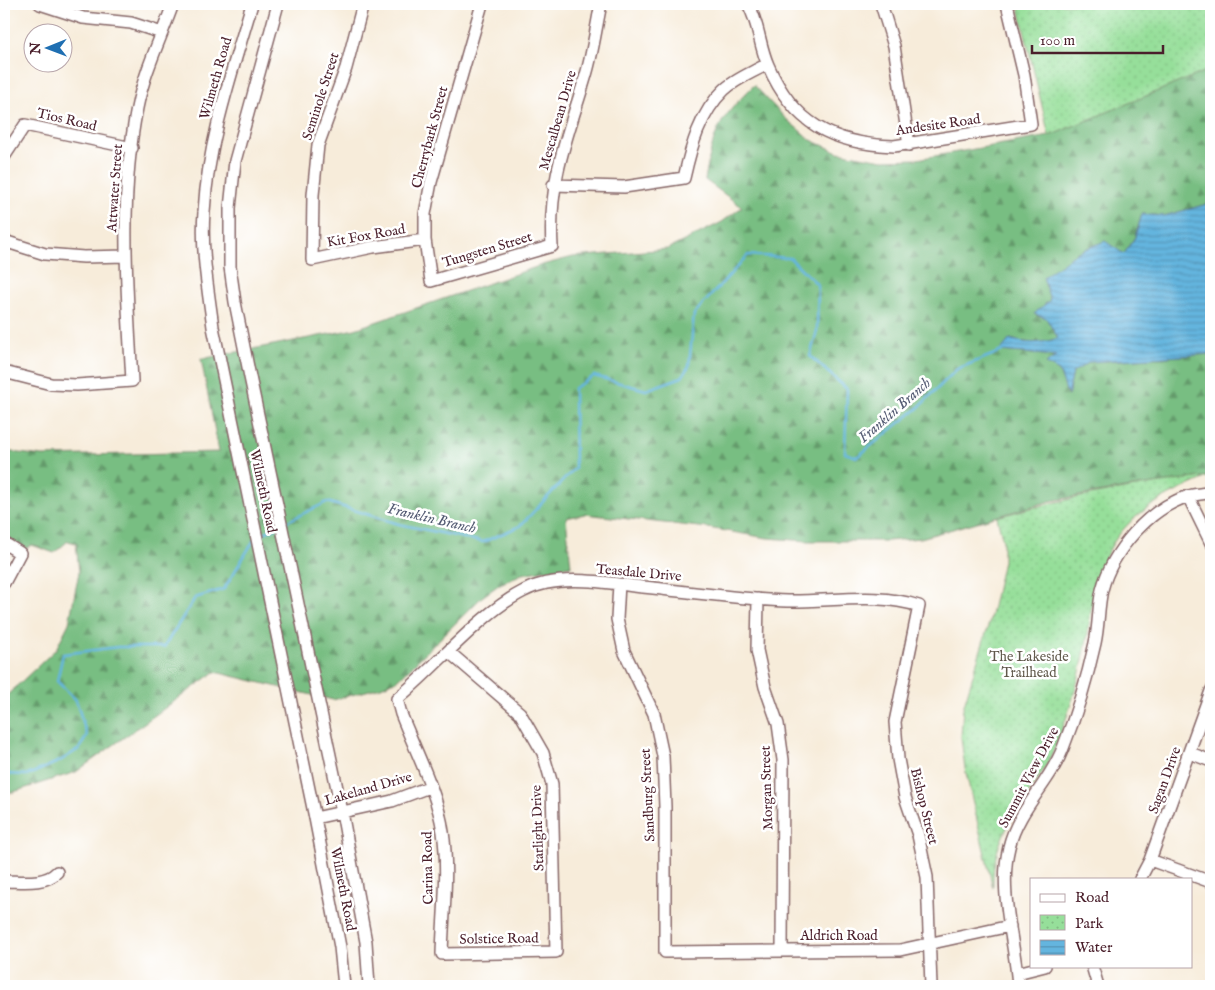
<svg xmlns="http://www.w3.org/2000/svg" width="1215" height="990" viewBox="0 0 1215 990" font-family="'IM FELL English',serif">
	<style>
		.forest { fill: url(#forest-firs); stroke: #616e56 }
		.park { fill: url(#park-dots); stroke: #707f62 }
		.water { fill: url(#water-rules); stroke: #576a85 }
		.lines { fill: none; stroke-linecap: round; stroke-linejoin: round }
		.stream { stroke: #64b5df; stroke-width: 2.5 }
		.minor-casing { stroke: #876768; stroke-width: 14 }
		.minor { stroke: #fff; stroke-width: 11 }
		.labels { text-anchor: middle; stroke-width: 5; stroke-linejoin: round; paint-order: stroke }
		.street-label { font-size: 14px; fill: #4a1f2b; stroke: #fff }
		.park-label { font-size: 14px; fill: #61594c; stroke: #fff }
		.water-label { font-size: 15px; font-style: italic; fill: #545b73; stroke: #fff }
	</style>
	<defs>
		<pattern id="forest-firs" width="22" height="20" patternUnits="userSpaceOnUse" patternTransform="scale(1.25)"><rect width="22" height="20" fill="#78be82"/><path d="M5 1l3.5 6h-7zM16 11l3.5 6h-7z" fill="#649a6b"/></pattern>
		<pattern id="park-dots" width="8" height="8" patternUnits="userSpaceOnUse" patternTransform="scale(1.25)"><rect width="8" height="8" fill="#96df9a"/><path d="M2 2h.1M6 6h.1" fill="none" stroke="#83bf85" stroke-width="1.8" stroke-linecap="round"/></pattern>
		<pattern id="water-rules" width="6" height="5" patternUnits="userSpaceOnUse" patternTransform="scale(1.25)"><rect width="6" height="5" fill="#64b5df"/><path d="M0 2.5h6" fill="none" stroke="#5493b5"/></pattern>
	</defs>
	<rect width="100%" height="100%" fill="#fff"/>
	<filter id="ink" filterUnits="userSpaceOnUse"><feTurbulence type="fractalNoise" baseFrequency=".02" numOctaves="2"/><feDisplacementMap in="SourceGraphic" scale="10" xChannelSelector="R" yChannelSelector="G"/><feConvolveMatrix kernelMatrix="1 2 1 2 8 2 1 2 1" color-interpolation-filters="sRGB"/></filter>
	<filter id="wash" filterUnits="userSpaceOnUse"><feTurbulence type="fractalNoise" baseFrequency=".0096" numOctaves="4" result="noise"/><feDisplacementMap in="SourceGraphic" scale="20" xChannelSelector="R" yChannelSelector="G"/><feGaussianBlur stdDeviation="1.12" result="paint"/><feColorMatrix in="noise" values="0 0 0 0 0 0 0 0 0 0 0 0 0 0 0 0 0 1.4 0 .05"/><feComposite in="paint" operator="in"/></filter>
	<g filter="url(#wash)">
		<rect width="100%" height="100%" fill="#f7ecda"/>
		<path class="forest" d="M 1211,69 L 1211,203 L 1164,216 L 1142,214 L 1135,237 L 1124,254 L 1105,242 L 1078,252 L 1044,277 L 1050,300 L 1034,314 L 1046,318 L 1059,338 C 1041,344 1028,344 1010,339 L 1001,351 L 1057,356 L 1046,364 L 1059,371 L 1068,395 L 1073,372 L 1090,362 L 1211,354 L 1211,476 L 1125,488 L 1051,501 L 921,538 L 887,541 L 808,541 L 767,538 L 708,528 L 585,514 L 566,518 L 571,566 L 522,574 L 500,584 L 482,597 L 399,679 L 381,687 L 333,700 L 215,672 L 76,772 L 4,795 L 4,698 L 56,649 L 69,623 L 79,572 L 76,543 L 68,541 L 54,553 L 32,545 L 24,550 L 4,534 L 4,451 L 43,456 L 219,452 L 201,359 L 355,329 L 542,265 L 573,257 L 668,249 L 722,222 L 742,207 L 705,180 C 714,129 717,122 754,85 L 785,118 L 811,140 L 838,152 L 883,160 L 917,159 L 1049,136 Z"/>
		<path class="park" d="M 1018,4 L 1211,4 L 1211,69 L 1049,136 Z
			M 1210,476 C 1173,493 1134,508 1112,545 C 1092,578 1092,613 1085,650 C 1078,685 1064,731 1048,762 C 1024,806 991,833 993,888 L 965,769 L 961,737 L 963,708 L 990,620 L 1003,561 L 1003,541 L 997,517 C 1067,497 1138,486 1210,476 Z"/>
		<path class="water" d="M 1211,203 L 1211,354 L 1090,362 L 1073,372 L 1068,396 L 1059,371 L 1046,364 L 1056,356 L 1000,351 L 1010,339 C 1027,344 1041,344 1058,338 L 1046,318 L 1034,314 L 1050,300 L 1043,277 L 1078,252 L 1105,241 L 1124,254 L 1135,237 L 1142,214 L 1164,216 Z"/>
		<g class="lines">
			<path class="stream" d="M 284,523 L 327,502 L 399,524 L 483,542 L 520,526 L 575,468 L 574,388 L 594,376 L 646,390 L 682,377 L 689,366 L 694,314 L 748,255 L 790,258 L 818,285 L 817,331 L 810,356 L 847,389 L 845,453 L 857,457 L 917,409 L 957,369 L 1002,351
				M 260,535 L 277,527
				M 4,774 L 28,775 L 60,761 L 79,749 L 87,736 L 76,700 L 57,681 L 63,654 L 118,647 L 164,647 L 195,598 L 224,589 L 254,540"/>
		</g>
	</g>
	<g filter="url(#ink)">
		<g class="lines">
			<g class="minor-casing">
				<path id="minor" d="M 40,4 L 83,18 L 131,23 L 162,33
					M 252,4 C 232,72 208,141 204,212 C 201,250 208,289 213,327 L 315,818 L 340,947 L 344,986
					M 278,4 L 235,161 L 230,208 L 230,267 L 235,302 L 250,377 L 342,812 L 366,942 L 369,986
					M 363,4 L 346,68 L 318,145 L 313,195 L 312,260 L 373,247 L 425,240
					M 482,4 L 431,182 L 425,214 L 425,240 L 431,281 L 552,246 C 548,180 568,136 586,75 C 593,52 596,27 601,4
					M 748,4 C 759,23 759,45 768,65 C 793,124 833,144 894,146 L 1031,124 L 1024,75 L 1007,4
					M 881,4 L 894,46 L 909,145
					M 4,157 L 25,125 L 132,148
					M 553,185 L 624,187 L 684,178 C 691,147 700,113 724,90 C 735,79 754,72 767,64
					M 4,241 L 45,254 L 84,257 L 126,256
					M 4,372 L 51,384 L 77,385 L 132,381 C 127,290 119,198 137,108 C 144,72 161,38 173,4
					M 1188,496 L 1211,543
					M 4,543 L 20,553 L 4,583
					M 619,584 L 617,619 L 624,651 L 654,714 L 663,756 L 665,807 L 665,952 L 900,950 L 1010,926
					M 758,599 L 757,650 L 765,687 L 778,724 L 783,760 L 782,951
					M 449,652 L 520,713 L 543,753 L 552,784 L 556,952 L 442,954 C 443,914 449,872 443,832 C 438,794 415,750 401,714 L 397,699 C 436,667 480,613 524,591 C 558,573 607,583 643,587 C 691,592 739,599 787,601 C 830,602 878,592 919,606 L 895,722 L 898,759 L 905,797 L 918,835 L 927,877 L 931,986
					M 1190,753 L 1211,761
					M 315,818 L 392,801 L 429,787
					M 1150,860 L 1211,882
					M 1140,879 L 1150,860 L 1211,691
					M 4,881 C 21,881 45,885 57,872
					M 1092,966 L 1098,986
					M 1017,973 L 1045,966
					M 1018,986 C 1015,941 998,892 1009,847 C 1018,809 1050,783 1063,748 C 1077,713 1087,679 1095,643 C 1099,625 1098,607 1102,590 C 1112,551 1149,508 1189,496 C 1196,494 1204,494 1211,492"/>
			</g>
			<use href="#minor" class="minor"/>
		</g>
	</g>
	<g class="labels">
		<g class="street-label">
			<text transform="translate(215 78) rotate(-74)" y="5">Wilmeth Road</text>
			<text transform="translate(320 96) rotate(-72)" y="5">Seminole Street</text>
			<text transform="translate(67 119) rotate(13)" y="5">Tios Road</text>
			<text transform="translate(557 120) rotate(-74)" y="5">Mescalbean Drive</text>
			<text transform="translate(938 124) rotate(-8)" y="5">Andesite Road</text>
			<text transform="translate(429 137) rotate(-75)" y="5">Cherrybark Street</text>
			<text transform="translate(114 188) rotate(-86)" y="5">Attwater Street</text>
			<text transform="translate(366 235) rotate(-10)" y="5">Kit Fox Road</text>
			<text transform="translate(487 249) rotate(-17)" y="5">Tungsten Street</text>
			<text transform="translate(264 491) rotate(78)" y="5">Wilmeth Road</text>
			<text transform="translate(639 572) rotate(5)" y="5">Teasdale Drive</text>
			<text transform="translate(1028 777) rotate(-62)" y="5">Summit View Drive</text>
			<text transform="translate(1164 780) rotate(-70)" y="5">Sagan Drive</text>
			<text transform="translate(368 788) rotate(-16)" y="5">Lakeland Drive</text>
			<text transform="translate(766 788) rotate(-92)" y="5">Morgan Street</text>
			<text transform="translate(647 795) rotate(-93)" y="5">Sandburg Street</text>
			<text transform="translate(925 806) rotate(76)" y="5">Bishop Street</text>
			<text transform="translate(537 828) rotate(-92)" y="5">Starlight Drive</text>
			<text transform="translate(427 868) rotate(-91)" y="5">Carina Road</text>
			<text transform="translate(344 889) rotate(79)" y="5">Wilmeth Road</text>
			<text x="839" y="940">Aldrich Road</text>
			<text transform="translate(499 938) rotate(-1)" y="5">Solstice Road</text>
		</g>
		<g class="park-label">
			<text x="1029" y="661">The Lakeside<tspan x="1029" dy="16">Trailhead</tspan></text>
		</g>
		<g class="water-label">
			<text transform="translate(894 410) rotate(-41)" y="5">Franklin Branch</text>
			<text transform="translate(432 518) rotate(13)" y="5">Franklin Branch</text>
		</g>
	</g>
	<rect width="1215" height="990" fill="none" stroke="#fff" stroke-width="20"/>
	<rect x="1030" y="878" width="162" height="90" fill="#ffffff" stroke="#b7a5aa"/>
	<rect x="1040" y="894" width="25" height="8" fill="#ffffff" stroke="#b7a5aa"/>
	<text x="1075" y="902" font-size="15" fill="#4a1f2b">Road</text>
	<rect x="1040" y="915" width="25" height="15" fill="url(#park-dots)" stroke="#b7a5aa"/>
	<text x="1075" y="928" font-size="15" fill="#4a1f2b">Park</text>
	<rect x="1040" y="940" width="25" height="15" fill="url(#water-rules)" stroke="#b7a5aa"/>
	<text x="1075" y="952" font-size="15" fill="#4a1f2b">Water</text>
	<g transform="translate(48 48) rotate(269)"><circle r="24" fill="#ffffff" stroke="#b7a5aa"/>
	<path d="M0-4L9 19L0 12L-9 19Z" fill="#1f6fb2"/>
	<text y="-8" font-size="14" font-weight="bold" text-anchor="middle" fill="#4a1f2b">N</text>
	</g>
	<path d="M1032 45v8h131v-8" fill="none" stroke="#4a1f2b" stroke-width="2.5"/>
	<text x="1040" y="45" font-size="15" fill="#4a1f2b" stroke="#ffffff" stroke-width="4" paint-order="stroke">100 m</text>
</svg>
